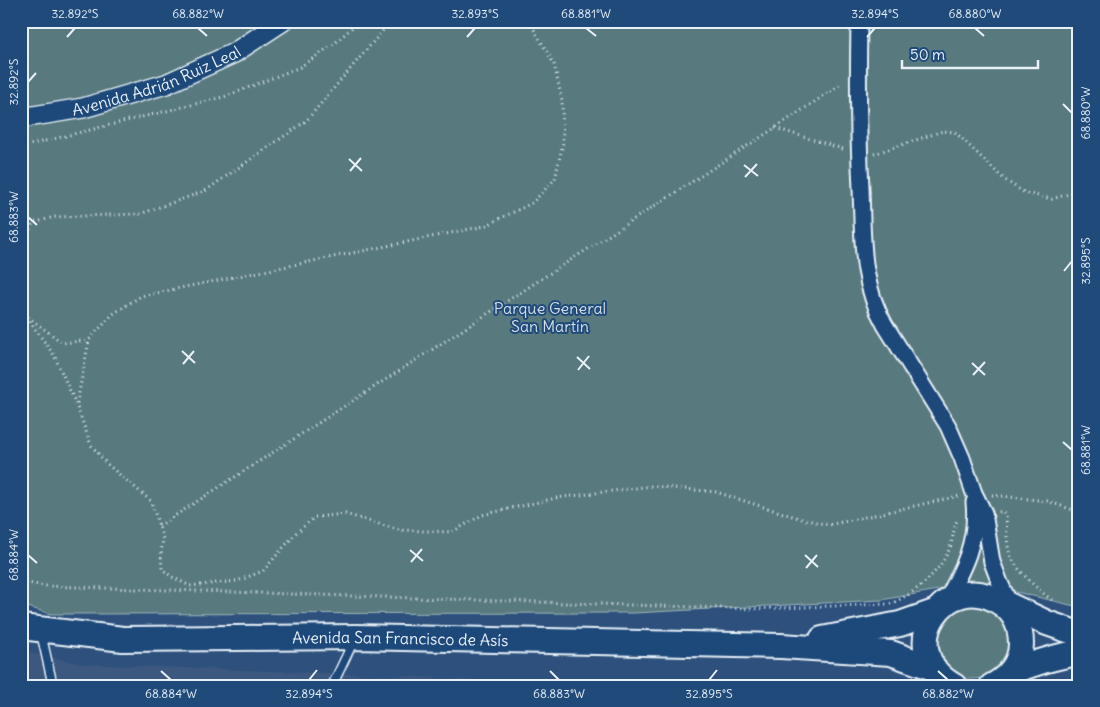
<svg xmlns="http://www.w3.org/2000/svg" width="1100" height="707" viewBox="0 0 1100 707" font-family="Delius,sans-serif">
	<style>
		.built { fill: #3e597f }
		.green { fill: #597a7e; stroke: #a0b6bb }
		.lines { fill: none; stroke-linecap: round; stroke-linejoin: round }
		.service-casing { stroke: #e8f1f8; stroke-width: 11 }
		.minor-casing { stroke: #e8f1f8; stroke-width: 19 }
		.tertiary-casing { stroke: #e8f1f8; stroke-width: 22 }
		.primary-casing { stroke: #e8f1f8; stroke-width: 28 }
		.path { stroke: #e8f1f8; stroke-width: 3; stroke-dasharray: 1 4; stroke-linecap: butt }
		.service { stroke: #1f4a7a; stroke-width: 8 }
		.minor { stroke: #1f4a7a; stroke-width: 15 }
		.tertiary { stroke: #1f4a7a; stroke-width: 19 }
		.primary { stroke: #1f4a7a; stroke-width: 24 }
		.ticks { fill: none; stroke: #e8f1f8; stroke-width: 2 }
		.labels { text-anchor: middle; stroke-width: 4; stroke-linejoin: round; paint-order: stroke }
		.street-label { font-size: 16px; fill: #e8f1f8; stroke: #1f4a7a }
		.park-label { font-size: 16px; fill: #d3dfe6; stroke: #1f4a7a }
		.neatline { fill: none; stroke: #e8f1f8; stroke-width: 2 }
		.ticks-label { font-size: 12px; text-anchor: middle; fill: #e8f1f8 }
	</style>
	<rect width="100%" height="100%" fill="#2d517c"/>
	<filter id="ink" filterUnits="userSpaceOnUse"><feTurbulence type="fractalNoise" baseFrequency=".02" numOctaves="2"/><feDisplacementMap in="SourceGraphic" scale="10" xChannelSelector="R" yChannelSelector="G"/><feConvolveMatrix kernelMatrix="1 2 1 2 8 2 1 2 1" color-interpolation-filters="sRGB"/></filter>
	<g filter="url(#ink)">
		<path class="built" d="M 21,651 L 81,664 L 402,676 L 555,686 L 21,686 Z"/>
		<path class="green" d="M 21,21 L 1079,21 L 1079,607 L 978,583 L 881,600 L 634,613 L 51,614 L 21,605 Z
			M 990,605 C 995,610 1006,618 1008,625 C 1010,631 1012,642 1011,649 C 1008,670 982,683 963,678 C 955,676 947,668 940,663 L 936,626 L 952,607 Z
			M 647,680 L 735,686 L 654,686 Z"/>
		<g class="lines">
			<g class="service-casing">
				<path id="service" d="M 41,633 L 53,686
					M 332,686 L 354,640"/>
			</g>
			<g class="minor-casing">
				<path id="minor" d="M 859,21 C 858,77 858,133 861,188 C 863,237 860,282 885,325 L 948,426 L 962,458 L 974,493 L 984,513 L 992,562 L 1000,583 L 1012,608
					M 945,603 C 963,569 978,542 974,502"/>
			</g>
			<g class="tertiary-casing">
				<g id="tertiary">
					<path id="s1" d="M 21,118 L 83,108 L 166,84 L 234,53 L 283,21"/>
				</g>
			</g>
			<g class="primary-casing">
				<g id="primary">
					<path d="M 1002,602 L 1047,623 L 1079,634"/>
					<path id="s2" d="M 21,627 L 123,639 L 356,637 L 781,646 L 891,653 L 933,668"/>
					<path d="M 822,639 L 900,624 L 937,611"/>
					<path d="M 1011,672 C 1033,664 1055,656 1079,653"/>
					<path d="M 954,686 C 890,650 947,564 1002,604 C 1015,613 1021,628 1021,644 C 1021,663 1008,678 992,686"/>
				</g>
			</g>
			<path class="path" d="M 775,128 L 843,149
				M 21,147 L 227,96 L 300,67 L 334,44 L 359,21
				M 874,154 L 943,131 L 955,132 L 1005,180 L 1025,193 L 1052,199 L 1079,191
				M 21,253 L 22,246 L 33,223 L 54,217 L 140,214 L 205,191 L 306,121 L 391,21
				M 21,303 L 25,315 L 54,355 L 76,404 L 91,445 L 107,464 L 151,501 L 163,539 L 161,553 L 162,569 L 172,577 L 190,586 L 237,581 L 263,571 L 296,533 L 315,517 L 345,514 L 399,530 L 452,532 L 482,515 L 556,498 L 652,486 L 716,492 L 802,519 L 829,525 L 959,496
				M 28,317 L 63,343 L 89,340
				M 77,403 L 89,340 L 113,314 L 141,296 L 485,226 L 532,203 L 555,179 L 563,143 L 562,100 L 554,64 L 529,21
				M 992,495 L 1047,501 L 1079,512
				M 999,512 L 1002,511 L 1006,515 C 1007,527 1006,543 1010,554 C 1015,569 1039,591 1052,600
				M 159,526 L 775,128 L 843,83
				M 21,582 L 45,586 L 752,609 L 889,604 C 914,595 938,574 949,550 C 953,541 953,530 957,520"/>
			<use href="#service" class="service"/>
			<use href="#minor" class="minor"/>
			<use href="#tertiary" class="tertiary"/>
			<use href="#primary" class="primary"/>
		</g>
	</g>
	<path class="ticks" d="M 198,28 L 207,36M 586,28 L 596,36M 975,28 L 984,36M 67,37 L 75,28M 467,37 L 475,28M 867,37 L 875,28M 28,82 L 36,73M 1063,104 L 1072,113M 349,159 L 362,171M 744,165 L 758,176M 350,171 L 361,158M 745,177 L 757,164M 28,217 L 37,225M 1064,271 L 1072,261M 182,351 L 195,363M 577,357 L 590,369M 972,363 L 985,375M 183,364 L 194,351M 578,370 L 589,356M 973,375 L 985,362M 1063,442 L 1072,450M 410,550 L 423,561M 28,555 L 37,563M 805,555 L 818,567M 411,562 L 422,549M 806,568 L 817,555M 161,671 L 171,680M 550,671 L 559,680M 938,671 L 948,680M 309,680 L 317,670M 709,680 L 717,670"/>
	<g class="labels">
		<g class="street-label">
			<text dy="6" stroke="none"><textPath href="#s1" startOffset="141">Avenida Adrián Ruiz Leal</textPath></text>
			<text dy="6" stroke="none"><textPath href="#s2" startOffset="380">Avenida San Francisco de Asís</textPath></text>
		</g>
		<g class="park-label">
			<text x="550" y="314">Parque General<tspan x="550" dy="18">San Martín</tspan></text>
		</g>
	</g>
	<rect width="1100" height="707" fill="none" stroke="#1f4a7a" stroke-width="55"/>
	<path d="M902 60v8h136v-8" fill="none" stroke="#e8f1f8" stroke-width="2.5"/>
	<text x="910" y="60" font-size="15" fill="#e8f1f8" stroke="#1f4a7a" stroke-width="4" paint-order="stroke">50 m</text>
	<rect x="28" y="28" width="1044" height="652" class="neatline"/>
	<g class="ticks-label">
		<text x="75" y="18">32.892°S</text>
		<text x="198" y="18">68.882°W</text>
		<text x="475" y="18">32.893°S</text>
		<text x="586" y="18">68.881°W</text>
		<text x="875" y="18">32.894°S</text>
		<text x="975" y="18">68.880°W</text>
		<text transform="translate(14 82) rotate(-90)" y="4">32.892°S</text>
		<text transform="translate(1086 113) rotate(-90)" y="4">68.880°W</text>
		<text transform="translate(14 217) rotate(-90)" y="4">68.883°W</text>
		<text transform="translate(1086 261) rotate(-90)" y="4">32.895°S</text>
		<text transform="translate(1086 450) rotate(-90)" y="4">68.881°W</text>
		<text transform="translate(14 555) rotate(-90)" y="4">68.884°W</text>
		<text x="171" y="698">68.884°W</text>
		<text x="309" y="698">32.894°S</text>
		<text x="559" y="698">68.883°W</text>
		<text x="709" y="698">32.895°S</text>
		<text x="948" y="698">68.882°W</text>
	</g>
</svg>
